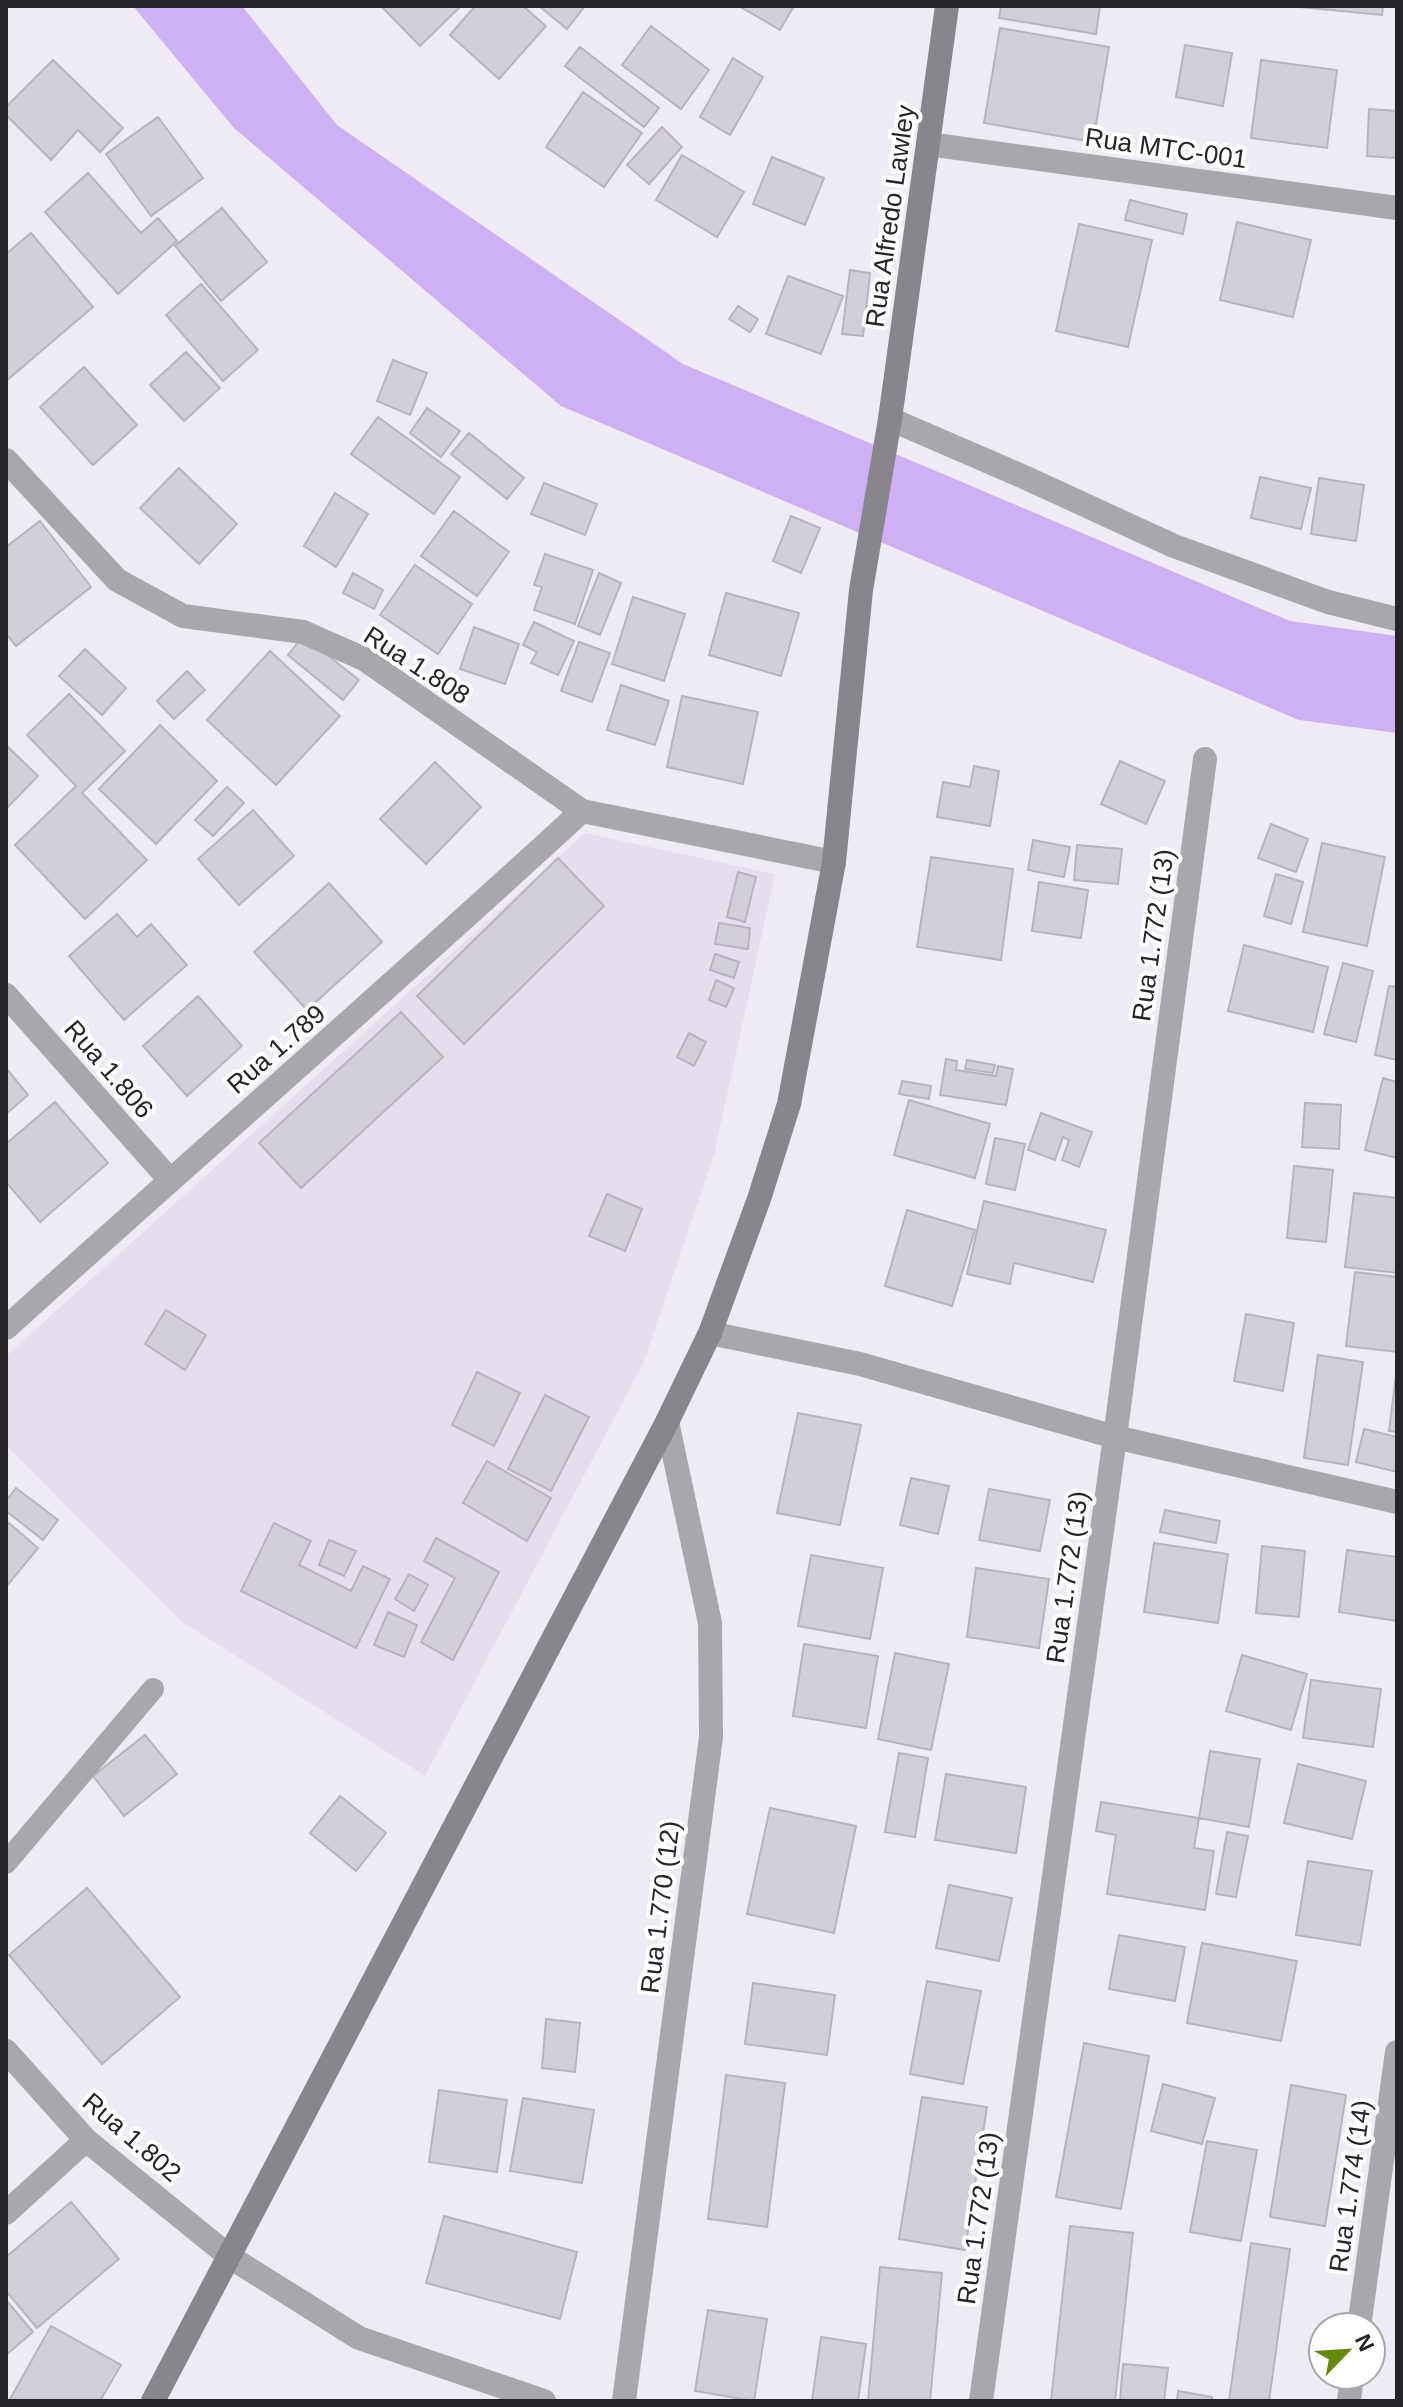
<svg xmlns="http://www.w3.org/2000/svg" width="1403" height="2407" viewBox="0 0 1403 2407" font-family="Arial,sans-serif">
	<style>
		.built { fill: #e5deef }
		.water { fill: #cfb0f4 }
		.building { fill: #d3cfd9; stroke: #b8b4be; stroke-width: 2 }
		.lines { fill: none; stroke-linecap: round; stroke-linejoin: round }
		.lane { stroke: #a9a7ac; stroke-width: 22 }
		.street { stroke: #a9a7ac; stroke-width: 24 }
		.secondary { stroke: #88868c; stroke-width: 24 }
		.labels { text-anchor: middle; stroke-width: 8; stroke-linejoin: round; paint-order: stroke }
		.street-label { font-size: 26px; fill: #262428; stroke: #fff }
	</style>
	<rect width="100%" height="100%" fill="#efebf5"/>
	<path class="built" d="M 585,833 L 775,874 L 714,1155 L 643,1364 L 425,1776 L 181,1621 L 6,1445 L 6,1356 Z"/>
	<path class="water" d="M 133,6 L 242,6 L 337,125 L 683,364 L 1290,621 L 1397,636 L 1397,733 L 1299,720 L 561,406 L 234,128 Z"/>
	<path class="building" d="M 385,6 L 461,6 L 420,46 L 383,8 Z
		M 475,6 L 523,6 L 546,26 L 499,79 L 450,35 Z
		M 539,6 L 585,6 L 567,29 Z
		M 739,6 L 794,6 L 780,30 Z
		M 1001,6 L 1100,6 L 1096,34 L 999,18 Z
		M 1289,6 L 1383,6 L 1382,15 Z
		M 651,26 L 709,70 L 681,109 L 622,65 Z
		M 1000,28 L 1109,47 L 1093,142 L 984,123 Z
		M 1185,45 L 1232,53 L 1223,106 L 1176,97 Z
		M 580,47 L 659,108 L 644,127 L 565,66 Z
		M 733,58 L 763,77 L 730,135 L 700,117 Z
		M 53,60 L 123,128 L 100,152 L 78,130 L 51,160 L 6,115 L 6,107 Z
		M 1261,60 L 1337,70 L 1327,148 L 1251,138 Z
		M 583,92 L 642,133 L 604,187 L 546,147 Z
		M 1369,109 L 1397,111 L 1396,158 L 1367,156 Z
		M 158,117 L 203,178 L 151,216 L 106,154 Z
		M 662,127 L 682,147 L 649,184 L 627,165 Z
		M 682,155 L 744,192 L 717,237 L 656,200 Z
		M 772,157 L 824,178 L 805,225 L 753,204 Z
		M 88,173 L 141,233 L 158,218 L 177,241 L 118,294 L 45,212 Z
		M 1130,200 L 1187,214 L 1183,234 L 1125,220 Z
		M 222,208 L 267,262 L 221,301 L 175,246 Z
		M 1237,222 L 1311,240 L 1293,317 L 1220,300 Z
		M 1079,224 L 1152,240 L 1128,347 L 1056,331 Z
		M 31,233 L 93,307 L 6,381 L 6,254 Z
		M 850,270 L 870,273 L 863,336 L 842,334 Z
		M 788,276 L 843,296 L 821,354 L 766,334 Z
		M 201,284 L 258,350 L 223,381 L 166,315 Z
		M 738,306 L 758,319 L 750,332 L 729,319 Z
		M 186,352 L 220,388 L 184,421 L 150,385 Z
		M 393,360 L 427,373 L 410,415 L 377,401 Z
		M 84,367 L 137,425 L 93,465 L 40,407 Z
		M 427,408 L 460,431 L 441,457 L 410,433 Z
		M 378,417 L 460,477 L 434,514 L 351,454 Z
		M 469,433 L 524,478 L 507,499 L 451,454 Z
		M 179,468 L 237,524 L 199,564 L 140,508 Z
		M 1260,477 L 1311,488 L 1301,529 L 1251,518 Z
		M 1319,478 L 1364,485 L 1356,541 L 1311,534 Z
		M 544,483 L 597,504 L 585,535 L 531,514 Z
		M 335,493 L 368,514 L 336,567 L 304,546 Z
		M 454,511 L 509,552 L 477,596 L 421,556 Z
		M 791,516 L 820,528 L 801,573 L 773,561 Z
		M 40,521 L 91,587 L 16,646 L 6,634 L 6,547 Z
		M 545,554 L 593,570 L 575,624 L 534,610 L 542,587 L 534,585 Z
		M 415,565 L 472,604 L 438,654 L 380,615 Z
		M 353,573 L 383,590 L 374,609 L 343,593 Z
		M 599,573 L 621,583 L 600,635 L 578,626 Z
		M 726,593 L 799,613 L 781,676 L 709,655 Z
		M 633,597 L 685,614 L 664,681 L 612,664 Z
		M 534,622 L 574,641 L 558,675 L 531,663 L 537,652 L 523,645 Z
		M 474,627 L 519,644 L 505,684 L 460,669 Z
		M 303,636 L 359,680 L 343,700 L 288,655 Z
		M 579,642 L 610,653 L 592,702 L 561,691 Z
		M 85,649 L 126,688 L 102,715 L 59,676 Z
		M 270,651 L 340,716 L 276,785 L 207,720 Z
		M 187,671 L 205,690 L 174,719 L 157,701 Z
		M 621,685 L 669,701 L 655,745 L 607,730 Z
		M 69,694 L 125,751 L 82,793 L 147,860 L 85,919 L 15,845 L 76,786 L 27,735 Z
		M 682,696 L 758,712 L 743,784 L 667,767 Z
		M 160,725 L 217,781 L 156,844 L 99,789 Z
		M 6,745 L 38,776 L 6,809 Z
		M 1120,761 L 1165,781 L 1146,824 L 1101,804 Z
		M 435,762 L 481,807 L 426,864 L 380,819 Z
		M 974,766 L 999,771 L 990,826 L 937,817 L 943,782 L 970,787 Z
		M 227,787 L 244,803 L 213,836 L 195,820 Z
		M 253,810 L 294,856 L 239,905 L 198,859 Z
		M 1271,824 L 1308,839 L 1296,872 L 1258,858 Z
		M 1033,840 L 1070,847 L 1064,877 L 1028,870 Z
		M 1322,843 L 1385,857 L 1367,946 L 1303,932 Z
		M 1077,845 L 1122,849 L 1118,884 L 1074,880 Z
		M 931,857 L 1013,869 L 1001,960 L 917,947 Z
		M 558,858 L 604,906 L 464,1044 L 417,996 Z
		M 738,872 L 756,877 L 745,922 L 727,917 Z
		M 1276,874 L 1303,882 L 1291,924 L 1264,916 Z
		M 1039,882 L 1088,890 L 1081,938 L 1032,931 Z
		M 329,883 L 382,942 L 307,1010 L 254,952 Z
		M 117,914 L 137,937 L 151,924 L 187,965 L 124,1020 L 69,956 Z
		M 719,923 L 750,928 L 748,949 L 715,944 Z
		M 1244,945 L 1328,967 L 1313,1032 L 1228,1011 Z
		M 715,954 L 739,962 L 734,978 L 710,970 Z
		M 1343,963 L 1373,971 L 1356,1042 L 1324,1034 Z
		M 716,980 L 734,988 L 726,1007 L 709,1000 Z
		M 1389,986 L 1397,987 L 1397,1060 L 1375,1055 Z
		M 198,996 L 242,1046 L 187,1096 L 143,1046 Z
		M 401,1012 L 443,1057 L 301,1188 L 259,1143 Z
		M 689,1033 L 706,1042 L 694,1066 L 677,1057 Z
		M 946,1059 L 957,1061 L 956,1070 L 996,1076 L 998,1066 L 1013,1069 L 1006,1105 L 940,1095 Z
		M 967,1060 L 995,1065 L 993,1073 L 965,1069 Z
		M 6,1068 L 28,1095 L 6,1114 Z
		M 1383,1078 L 1397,1082 L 1397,1158 L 1365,1150 Z
		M 902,1081 L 931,1086 L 929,1099 L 899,1094 Z
		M 909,1100 L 990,1124 L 975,1178 L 894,1155 Z
		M 55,1102 L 108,1163 L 40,1222 L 6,1182 L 6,1144 Z
		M 1305,1103 L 1341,1105 L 1339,1149 L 1302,1147 Z
		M 1041,1113 L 1092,1132 L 1079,1167 L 1062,1160 L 1069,1140 L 1063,1137 L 1055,1160 L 1028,1150 Z
		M 995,1138 L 1025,1144 L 1015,1190 L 986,1184 Z
		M 1294,1166 L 1333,1170 L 1326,1242 L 1287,1238 Z
		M 1354,1193 L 1397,1198 L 1397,1273 L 1345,1267 Z
		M 607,1194 L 642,1209 L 625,1251 L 589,1236 Z
		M 984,1201 L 1106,1230 L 1093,1282 L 1014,1263 L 1010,1284 L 967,1274 Z
		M 907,1210 L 975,1230 L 952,1306 L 885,1286 Z
		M 1355,1272 L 1397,1277 L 1397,1352 L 1346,1346 Z
		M 166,1310 L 206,1335 L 185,1370 L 145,1344 Z
		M 1246,1314 L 1294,1323 L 1283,1391 L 1234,1381 Z
		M 1318,1355 L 1363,1362 L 1348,1465 L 1304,1458 Z
		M 477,1372 L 520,1393 L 494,1446 L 452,1425 Z
		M 1396,1375 L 1397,1375 L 1397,1432 L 1389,1431 Z
		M 545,1395 L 589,1417 L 551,1491 L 508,1469 Z
		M 798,1413 L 861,1425 L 840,1525 L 777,1513 Z
		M 1364,1429 L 1397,1437 L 1397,1472 L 1356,1462 Z
		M 487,1461 L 551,1498 L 527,1541 L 463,1503 Z
		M 911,1478 L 949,1486 L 938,1534 L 900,1525 Z
		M 16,1488 L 58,1520 L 43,1540 L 6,1511 L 6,1501 Z
		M 989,1489 L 1050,1500 L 1040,1551 L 979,1540 Z
		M 1165,1510 L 1220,1521 L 1216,1543 L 1160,1532 Z
		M 9,1523 L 38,1548 L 6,1587 L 6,1526 Z
		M 274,1523 L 311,1541 L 299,1565 L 351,1591 L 363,1566 L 390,1579 L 356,1648 L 241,1591 Z
		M 436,1538 L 499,1572 L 453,1660 L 421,1642 L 455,1578 L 424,1561 Z
		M 329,1540 L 356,1551 L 344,1576 L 319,1565 Z
		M 1154,1543 L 1228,1554 L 1218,1623 L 1144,1612 Z
		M 1262,1546 L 1305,1551 L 1299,1617 L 1256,1613 Z
		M 1347,1550 L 1397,1557 L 1397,1621 L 1339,1612 Z
		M 811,1555 L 883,1568 L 870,1639 L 798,1626 Z
		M 976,1568 L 1049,1579 L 1039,1648 L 967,1637 Z
		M 409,1574 L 428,1585 L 414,1611 L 395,1599 Z
		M 388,1612 L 417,1625 L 404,1657 L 374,1645 Z
		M 804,1644 L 878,1656 L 866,1728 L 793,1716 Z
		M 895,1653 L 949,1664 L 931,1750 L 878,1739 Z
		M 1242,1655 L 1307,1674 L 1291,1730 L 1226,1711 Z
		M 1311,1680 L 1381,1689 L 1373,1747 L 1303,1738 Z
		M 145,1735 L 177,1774 L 124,1816 L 93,1776 Z
		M 1210,1751 L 1260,1759 L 1249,1827 L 1199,1818 Z
		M 899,1753 L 928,1758 L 915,1837 L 885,1832 Z
		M 1298,1764 L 1366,1781 L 1352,1839 L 1284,1823 Z
		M 946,1774 L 1026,1787 L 1016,1853 L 935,1840 Z
		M 340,1796 L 386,1833 L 356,1871 L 310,1833 Z
		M 1101,1802 L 1199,1818 L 1194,1848 L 1214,1851 L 1205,1910 L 1107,1894 L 1116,1835 L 1096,1831 Z
		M 770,1808 L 856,1826 L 834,1933 L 747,1914 Z
		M 1227,1832 L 1248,1836 L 1236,1897 L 1216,1894 Z
		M 1308,1861 L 1372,1871 L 1360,1945 L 1296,1935 Z
		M 949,1885 L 1012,1898 L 999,1961 L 936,1948 Z
		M 87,1888 L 180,1997 L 102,2064 L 9,1955 Z
		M 1119,1935 L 1185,1947 L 1175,2001 L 1109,1989 Z
		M 1202,1943 L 1297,1961 L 1281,2041 L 1187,2023 Z
		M 927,1981 L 981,1991 L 963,2084 L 910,2074 Z
		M 753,1983 L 835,1995 L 827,2055 L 745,2044 Z
		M 546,2019 L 580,2023 L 575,2072 L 542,2068 Z
		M 1084,2043 L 1149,2056 L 1121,2209 L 1056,2197 Z
		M 726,2075 L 785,2083 L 767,2227 L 708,2219 Z
		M 1163,2084 L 1215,2098 L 1202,2144 L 1151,2131 Z
		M 1291,2085 L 1346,2095 L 1325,2226 L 1270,2217 Z
		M 439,2090 L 507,2100 L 497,2172 L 429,2162 Z
		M 922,2097 L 987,2107 L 965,2250 L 899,2239 Z
		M 523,2098 L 594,2110 L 582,2183 L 510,2171 Z
		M 1207,2141 L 1257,2150 L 1241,2241 L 1190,2232 Z
		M 71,2202 L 119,2259 L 37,2328 L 6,2291 L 6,2257 Z
		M 444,2216 L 577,2252 L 560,2319 L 426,2283 Z
		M 1070,2226 L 1133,2233 L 1115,2401 L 1051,2401 Z
		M 1251,2243 L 1290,2249 L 1269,2401 L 1229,2401 Z
		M 880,2267 L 942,2273 L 930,2401 L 868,2401 Z
		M 6,2300 L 33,2332 L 6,2355 Z
		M 708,2310 L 767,2319 L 754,2401 L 695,2391 Z
		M 51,2326 L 121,2365 L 100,2401 L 9,2401 Z
		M 821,2337 L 866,2344 L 858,2401 L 812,2401 Z
		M 1123,2364 L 1168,2368 L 1164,2401 L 1120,2401 Z
		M 1178,2391 L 1212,2397 L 1212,2401 L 1177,2401 Z"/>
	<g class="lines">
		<path class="lane" d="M 6,1863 L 153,1689"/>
		<path class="street" d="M 928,144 L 1397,208
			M 890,419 L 1024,477 L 1174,546 L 1328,602 L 1397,619
			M 6,460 L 117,580 L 183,616 L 303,632 L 364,659 L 582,811 L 834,862
			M 6,995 L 170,1180
			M 6,1328 C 197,1155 392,986 582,811
			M 710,1333 L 860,1364 L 1115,1437 L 1397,1502
			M 6,2051 L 86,2140 L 230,2257 L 359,2338 L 544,2401
			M 6,2213 L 86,2140
			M 1359,2327 L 1397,2052
			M 624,2401 L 711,1737 L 710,1623 L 667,1422
			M 981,2401 L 1115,1437 L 1205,759
			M 1349,2401 L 1352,2375"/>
		<path class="secondary" d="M 153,2401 L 667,1422 L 710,1333 L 759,1199 L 789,1104 L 834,862 L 861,590 L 890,419 L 947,6"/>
	</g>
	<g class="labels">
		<g class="street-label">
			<text transform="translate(1166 148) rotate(8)" y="9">Rua MTC-001</text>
			<text transform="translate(890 216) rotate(-82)" y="9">Rua Alfredo Lawley</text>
			<text transform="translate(417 665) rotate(33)" y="9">Rua 1.808</text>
			<text transform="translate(1153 935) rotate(-82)" y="9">Rua 1.772 (13)</text>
			<text transform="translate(276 1049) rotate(-41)" y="9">Rua 1.789</text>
			<text transform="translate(109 1069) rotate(49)" y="9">Rua 1.806</text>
			<text transform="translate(1067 1577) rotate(-82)" y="9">Rua 1.772 (13)</text>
			<text transform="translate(660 1907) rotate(-83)" y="9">Rua 1.770 (12)</text>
			<text transform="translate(132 2137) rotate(41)" y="9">Rua 1.802</text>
			<text transform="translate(1350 2186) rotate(-82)" y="9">Rua 1.774 (14)</text>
			<text transform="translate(978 2218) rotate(-82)" y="9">Rua 1.772 (13)</text>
		</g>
	</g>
	<rect width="1403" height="2407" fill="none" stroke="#262428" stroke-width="16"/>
	<g transform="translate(1347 2351) rotate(65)"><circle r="38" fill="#ffffff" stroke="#a8a7a9" stroke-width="2"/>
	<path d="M0-6L14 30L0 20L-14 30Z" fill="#678806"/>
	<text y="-12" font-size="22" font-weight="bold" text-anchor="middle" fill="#262428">N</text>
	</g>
</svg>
